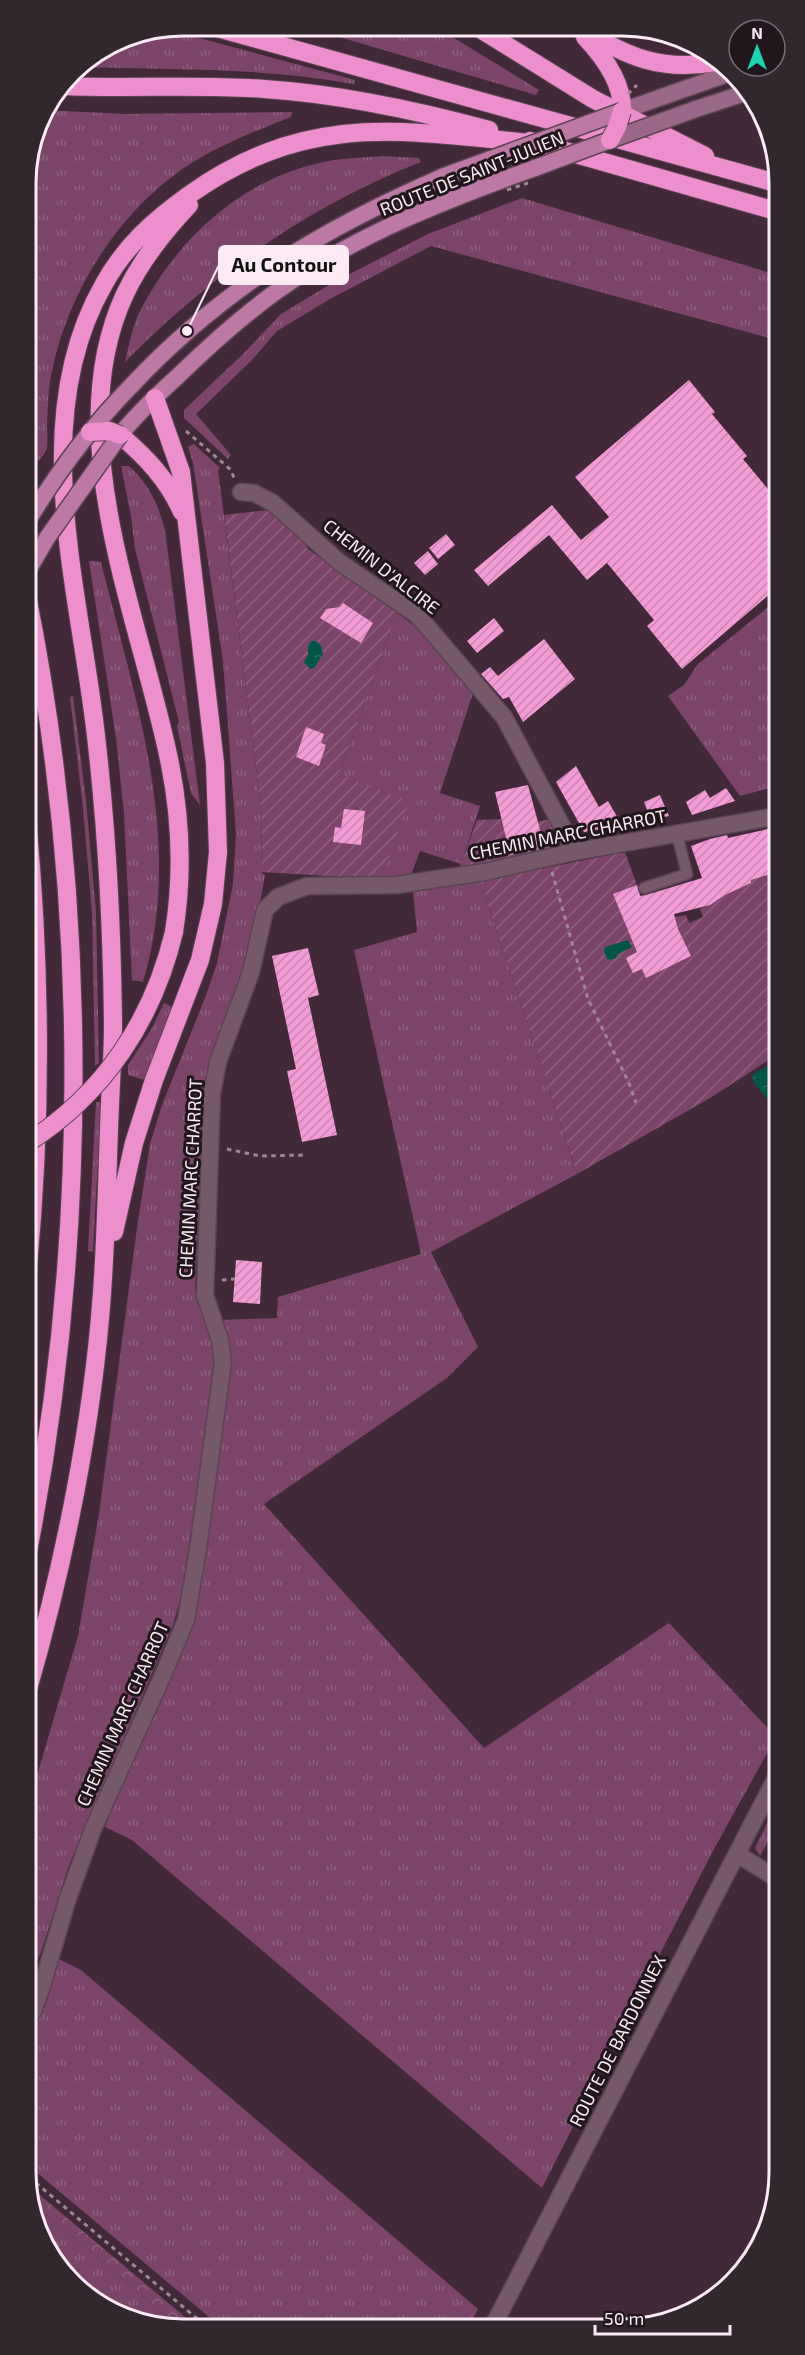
<svg xmlns="http://www.w3.org/2000/svg" width="805" height="2355" viewBox="0 0 805 2355" font-family="'Exo 2',sans-serif">
	<style>
		.grass { fill: url(#grass-tufts) }
		.forest { fill: url(#forest-crowns) }
		.garden { fill: url(#garden-furrows) }
		.water { fill: url(#water-ripples) }
		.building { fill: url(#building-hatch) }
		.lines { fill: none; stroke-linecap: round; stroke-linejoin: round }
		.service-casing { stroke: #5b4554; stroke-width: 13 }
		.minor-casing { stroke: #5b4554; stroke-width: 19 }
		.tertiary-casing { stroke: #5b4554; stroke-width: 19 }
		.secondary-casing { stroke: #5b4554; stroke-width: 19 }
		.primary-casing { stroke: #5b4554; stroke-width: 19 }
		.motorway-casing { stroke: #5b4554; stroke-width: 20 }
		.path { stroke: #9e8896; stroke-width: 3; stroke-dasharray: 4.5 4.5; stroke-linecap: butt }
		.service { stroke: #75586a; stroke-width: 10 }
		.minor { stroke: #75586a; stroke-width: 16 }
		.tertiary { stroke: #75586a; stroke-width: 16 }
		.secondary { stroke: #996888; stroke-width: 16 }
		.primary { stroke: #bd79a5; stroke-width: 16 }
		.motorway { stroke: #ed8fcd; stroke-width: 18 }
		.secondary-bridge-casing { stroke: #5b4554; stroke-width: 19; stroke-linecap: butt }
		.primary-bridge-casing { stroke: #5b4554; stroke-width: 19; stroke-linecap: butt }
		.motorway-bridge-casing { stroke: #5b4554; stroke-width: 20; stroke-linecap: butt }
		.path-bridge { stroke: #9e8896; stroke-width: 3; stroke-dasharray: 4.5 4.5; stroke-linecap: butt }
		.secondary-bridge { stroke: #996888; stroke-width: 16 }
		.primary-bridge { stroke: #bd79a5; stroke-width: 16 }
		.motorway-bridge { stroke: #ed8fcd; stroke-width: 18 }
		.labels { text-anchor: middle; stroke-width: 6; stroke-linejoin: round; paint-order: stroke }
		.street-label { font-size: 18px; fill: #fceaf5; stroke: #22161d }
		.rim { fill: none; stroke: #fceaf5; stroke-width: 3 }
		.leader { fill: none; stroke: #fceaf5; stroke-width: 2 }
		.callout-dot { fill: #fceaf5; stroke: #22161d; stroke-width: 2 }
		.callout { fill: #fceaf5; stroke: #fceaf5; stroke-width: 2 }
		.callout-label { font-size: 20px; text-anchor: middle; font-weight: bold; fill: #111 }
	</style>
	<defs>
		<pattern id="grass-tufts" width="24" height="20" patternUnits="userSpaceOnUse" patternTransform="scale(1.5)"><rect width="24" height="20" fill="#7a4569"/><path d="M3 7l-1-3M5 7V3M7 7l1-3M15 17l-1-3M17 17v-4M19 17l1-3" fill="none" stroke="#8e607f"/></pattern>
		<pattern id="forest-crowns" width="20" height="18" patternUnits="userSpaceOnUse" patternTransform="scale(1.5)"><rect width="20" height="18" fill="#7a4569"/><path d="M2 6a3 3 0 1 1 6 0M12 15a3 3 0 1 1 6 0" fill="none" stroke="#8e607f"/></pattern>
		<pattern id="garden-furrows" width="10" height="10" patternUnits="userSpaceOnUse" patternTransform="scale(1.5)"><rect width="10" height="10" fill="#7a4569"/><path d="M-1 1l2-2M0 10L10 0M9 11l2-2" fill="none" stroke="#8e607f"/></pattern>
		<pattern id="water-ripples" width="26" height="14" patternUnits="userSpaceOnUse" patternTransform="scale(1.5)"><rect width="26" height="14" fill="#005647"/><path d="M2 4q2-2 4 0t4 0M15 11q2-2 4 0t4 0" fill="none" stroke="#266e62"/></pattern>
		<pattern id="building-hatch" width="6" height="6" patternUnits="userSpaceOnUse" patternTransform="scale(1.5)"><rect width="6" height="6" fill="#f39bd5"/><path d="M-1 1l2-2M0 6l6-6M5 7l2-2" fill="none" stroke="#c986b2"/></pattern>
	</defs>
	<rect width="100%" height="100%" fill="#42293a"/>
	<path class="grass" d="M 302,26 L 436,27 L 539,90 L 536,95 Z
		M 166,29 L 355,80 L 354,84 C 262,67 170,70 77,67 L 123,37 Z
		M 44,110 L 125,114 L 292,112 L 291,117 C 251,133 208,149 173,176 C 112,222 67,297 52,371 C 48,388 48,407 47,425 C 47,432 48,441 47,448 C 45,455 35,464 30,470 L 26,456 L 26,172 Z
		M 383,156 L 419,158 L 421,162 C 308,206 210,276 125,362 C 129,345 132,328 139,313 C 175,242 237,183 315,164 C 337,158 361,158 383,156 Z
		M 522,198 L 777,275 L 777,340 L 431,246 L 330,299 L 277,331 L 252,360 L 196,414 L 231,455 L 228,459 L 184,418 L 184,410 L 244,353 L 281,314 L 334,282 L 428,234 Z
		M 194,444 L 220,468 L 218,470 L 257,774 L 262,819 L 261,872 L 265,875 L 256,925 L 244,968 L 207,1071 L 195,1287 L 197,1302 L 212,1335 L 214,1351 L 213,1391 L 181,1597 L 173,1625 L 69,1865 L 41,1952 L 36,1963 L 28,1967 L 28,1806 L 78,1636 L 99,1514 L 137,1228 L 150,1144 L 162,1105 L 205,998 L 217,963 L 233,884 L 236,834 L 223,661 L 193,463 L 188,447 Z
		M 121,466 L 129,466 C 149,484 158,504 165,530 L 200,805 L 191,793 L 177,726 L 179,722 L 135,549 L 131,516 Z
		M 89,561 L 101,562 C 135,699 185,842 143,982 L 132,980 L 124,814 L 116,738 Z
		M 777,600 L 777,786 L 740,796 L 668,696 L 684,685 L 698,664 Z
		M 397,613 L 416,627 L 474,690 L 440,793 L 480,806 L 461,864 L 420,851 L 411,875 L 381,879 L 339,774 Z
		M 73,696 L 86,801 L 96,912 L 99,1063 L 95,1066 L 92,913 L 83,808 L 70,697 Z
		M 480,881 L 577,1174 L 431,1252 L 478,1347 L 447,1378 L 264,1504 L 484,1748 L 669,1623 L 776,1737 L 713,1851 L 615,2041 L 601,2056 L 588,2097 L 542,2188 L 132,1840 L 105,1827 L 126,1771 L 193,1619 L 219,1320 L 277,1318 L 278,1297 L 421,1254 L 354,950 L 417,932 L 413,892 Z
		M 164,1003 L 173,1007 L 145,1080 L 128,1075 L 128,1065 L 152,1028 Z
		M 96,1102 L 101,1102 L 93,1252 L 88,1251 Z
		M 779,1798 L 779,1822 L 760,1856 L 755,1848 Z
		M 59,1959 L 81,1970 L 478,2309 L 469,2326 L 221,2327 L 29,2166 L 28,2032 C 48,2013 51,1984 59,1959 Z
		M 29,2200 L 180,2327 L 152,2327 L 72,2284 Z"/>
	<path class="forest" d="M 29,2186 L 197,2327 L 180,2327 L 29,2200 Z"/>
	<path class="garden" d="M 267,510 L 300,536 L 308,549 L 397,613 L 339,774 L 409,802 L 381,879 L 261,872 L 262,819 L 257,774 L 224,515 Z
		M 501,819 L 511,855 L 544,848 L 538,822 L 549,819 L 557,841 L 543,853 L 459,869 L 477,820 Z
		M 625,852 L 645,908 L 675,917 L 686,915 L 689,923 L 703,917 L 700,909 L 720,899 L 726,894 L 751,883 L 750,878 L 777,872 L 778,1054 L 710,1098 L 577,1174 L 480,881 Z"/>
	<path class="water" d="M 311,641 L 316,641 L 321,646 L 323,654 L 314,668 L 310,669 L 304,662 L 308,655 L 308,647 Z
		M 628,940 L 632,947 L 618,954 L 616,958 L 611,960 L 607,959 L 604,951 L 605,947 Z
		M 778,1060 L 778,1106 L 775,1108 L 754,1083 L 752,1075 Z"/>
	<path class="building" d="M 689,380 L 715,412 L 712,414 L 747,456 L 743,459 L 777,500 L 777,588 L 682,669 L 647,626 L 654,620 L 607,563 L 587,580 L 549,535 L 488,586 L 474,570 L 552,505 L 581,540 L 609,517 L 575,477 Z
		M 446,534 L 455,545 L 438,559 L 429,548 Z
		M 428,551 L 438,564 L 425,575 L 414,563 Z
		M 343,603 L 373,623 L 361,643 L 320,618 L 326,609 L 340,607 Z
		M 494,618 L 504,631 L 477,653 L 467,641 Z
		M 544,639 L 575,679 L 523,722 L 509,697 L 503,699 L 481,674 L 490,667 L 498,676 Z
		M 306,727 L 324,734 L 321,743 L 326,745 L 319,766 L 296,757 Z
		M 576,766 L 599,807 L 608,801 L 619,820 L 606,828 L 584,832 L 556,782 Z
		M 528,785 L 545,848 L 510,855 L 495,792 Z
		M 726,788 L 735,801 L 692,815 L 686,802 L 705,790 L 710,798 Z
		M 660,795 L 669,816 L 651,820 L 644,802 Z
		M 344,809 L 365,811 L 361,845 L 333,842 L 335,827 L 341,828 Z
		M 777,827 L 777,872 L 751,880 L 751,883 L 725,895 L 710,905 L 674,914 L 678,929 L 691,956 L 646,978 L 642,969 L 633,973 L 626,958 L 637,952 L 613,894 L 637,885 L 640,896 L 646,895 L 702,878 L 691,846 L 710,839 L 727,835 L 728,838 Z
		M 308,948 L 319,995 L 308,998 L 337,1135 L 302,1142 L 287,1071 L 296,1069 L 272,956 Z
		M 236,1260 L 262,1262 L 260,1304 L 233,1302 Z"/>
	<g class="lines">
		<g class="service-casing">
			<path id="service" d="M 644,888 L 687,874 L 677,834"/>
		</g>
		<g class="minor-casing">
			<path id="minor" d="M 241,492 L 254,493 L 273,503 L 339,562 L 417,615 L 437,638 L 504,717 L 563,828 L 573,852
				M 737,1854 L 779,1880
				M 28,2018 L 33,2011 L 42,1986 L 67,1901 L 93,1829 L 163,1675 L 186,1620 L 198,1549 L 223,1362 L 220,1340 L 205,1295 L 212,1093 L 218,1062 L 251,972 L 265,910 L 278,897 L 307,886 L 396,885 L 485,872 L 573,852 L 777,816"/>
		</g>
		<g class="tertiary-casing">
			<path id="tertiary" d="M 493,2326 L 779,1772"/>
		</g>
		<g class="secondary-casing">
			<path id="secondary" d="M 696,109 L 745,93
				M 622,111 L 733,72"/>
		</g>
		<g class="primary-casing">
			<path id="primary" d="M 131,386 C 223,288 322,229 444,176
				M 120,435 C 137,414 157,395 177,377 C 209,346 242,316 277,291 C 355,235 446,200 535,168"/>
		</g>
		<g class="motorway-casing">
			<path id="motorway" d="M 210,26 L 776,183
				M 477,27 L 593,99 L 705,156
				M 581,28 C 626,57 662,72 717,62
				M 585,37 C 604,57 623,84 622,111
				M 63,86 C 130,89 197,84 264,89 C 341,94 415,110 489,130
				M 530,141 L 776,211
				M 120,435 C 146,457 168,480 182,512
				M 26,591 C 89,902 89,1240 28,1551
				M 27,819 C 41,970 42,1124 27,1276
				M 174,932 C 183,876 181,820 170,764 C 141,619 58,437 125,294 C 141,260 164,232 189,205
				M 114,1232 L 134,1143 L 154,1080 L 200,960 L 213,904 L 218,852 L 215,763 L 181,472 L 155,398
				M 28,1689 C 64,1565 93,1421 102,1293 C 106,1238 107,1184 109,1129 C 110,1094 113,1059 113,1024 C 112,928 107,831 96,736 C 80,591 26,419 104,284 C 125,246 154,220 189,195 C 309,110 404,131 540,144"/>
		</g>
		<path class="path" d="M 186,431 L 231,470 L 234,478
			M 552,872 L 588,999 L 629,1083 L 636,1103
			M 227,1149 L 260,1156 L 305,1155
			M 222,1280 L 235,1279
			M 29,2177 L 207,2327"/>
		<use href="#service" class="service"/>
		<use href="#minor" class="minor"/>
		<use href="#tertiary" class="tertiary"/>
		<use href="#secondary" class="secondary"/>
		<use href="#primary" class="primary"/>
		<use href="#motorway" class="motorway"/>
		<g class="secondary-bridge-casing">
			<path id="secondary-bridge" d="M 610,140 L 696,109"/>
		</g>
		<g class="primary-bridge-casing">
			<path id="primary-bridge" d="M 535,168 L 610,140
				M 444,176 L 622,111
				M 26,524 C 56,474 91,427 131,386
				M 26,574 L 47,538 L 120,435"/>
		</g>
		<g class="motorway-bridge-casing">
			<path id="motorway-bridge" d="M 610,140 L 617,127 L 622,111
				M 90,432 L 110,431 L 120,435
				M 27,1143 C 104,1094 153,1020 174,932"/>
		</g>
		<path class="path-bridge" d="M 628,94 L 637,85
			M 507,190 L 528,183"/>
		<use href="#secondary-bridge" class="secondary-bridge"/>
		<use href="#primary-bridge" class="primary-bridge"/>
		<use href="#motorway-bridge" class="motorway-bridge"/>
	</g>
	<g class="labels">
		<g class="street-label">
			<text transform="translate(472 174) rotate(-22)" y="6">ROUTE DE SAINT-JULIEN</text>
			<text transform="translate(381 567) rotate(38)" y="6">CHEMIN D'ALCIRE</text>
			<text transform="translate(568 835) rotate(-11)" y="6">CHEMIN MARC CHARROT</text>
			<text transform="translate(191 1178) rotate(-87)" y="6">CHEMIN MARC CHARROT</text>
			<text transform="translate(123 1714) rotate(-66)" y="6">CHEMIN MARC CHARROT</text>
			<text transform="translate(618 2041) rotate(-63)" y="6">ROUTE DE BARDONNEX</text>
		</g>
	</g>
	<path d="M0 0H805V2355H0ZM183 36H622A147 147 0 0 1 769 183V2172A147 147 0 0 1 622 2319H183A147 147 0 0 1 36 2172V183A147 147 0 0 1 183 36Z" fill="#33272e" fill-rule="evenodd"/>
	<path class="rim" d="M183 36H622A147 147 0 0 1 769 183V2172A147 147 0 0 1 622 2319H183A147 147 0 0 1 36 2172V183A147 147 0 0 1 183 36Z"/>
	<path class="leader" d="M187 331L219 265"/>
	<circle class="callout-dot" cx="187" cy="331" r="6"/>
	<rect class="callout" x="219" y="246" width="129" height="38" rx="6"/>
	<g class="callout-label">
		<text x="284" y="272">Au Contour</text>
	</g>
	<g transform="translate(757 48)"><circle r="28" fill="#22161d" stroke="#796b73" stroke-width="1.5"/>
	<path d="M0-4.5L10 22L0 15L-10 22Z" fill="#1ad5b2"/>
	<text y="-9" font-size="16" font-weight="bold" text-anchor="middle" fill="#fceaf5">N</text>
	</g>
	<path d="M595 2325v9h135v-9" fill="none" stroke="#fceaf5" stroke-width="3"/>
	<text x="604" y="2325" font-size="18" fill="#fceaf5" stroke="#22161d" stroke-width="4.5" paint-order="stroke">50 m</text>
</svg>
